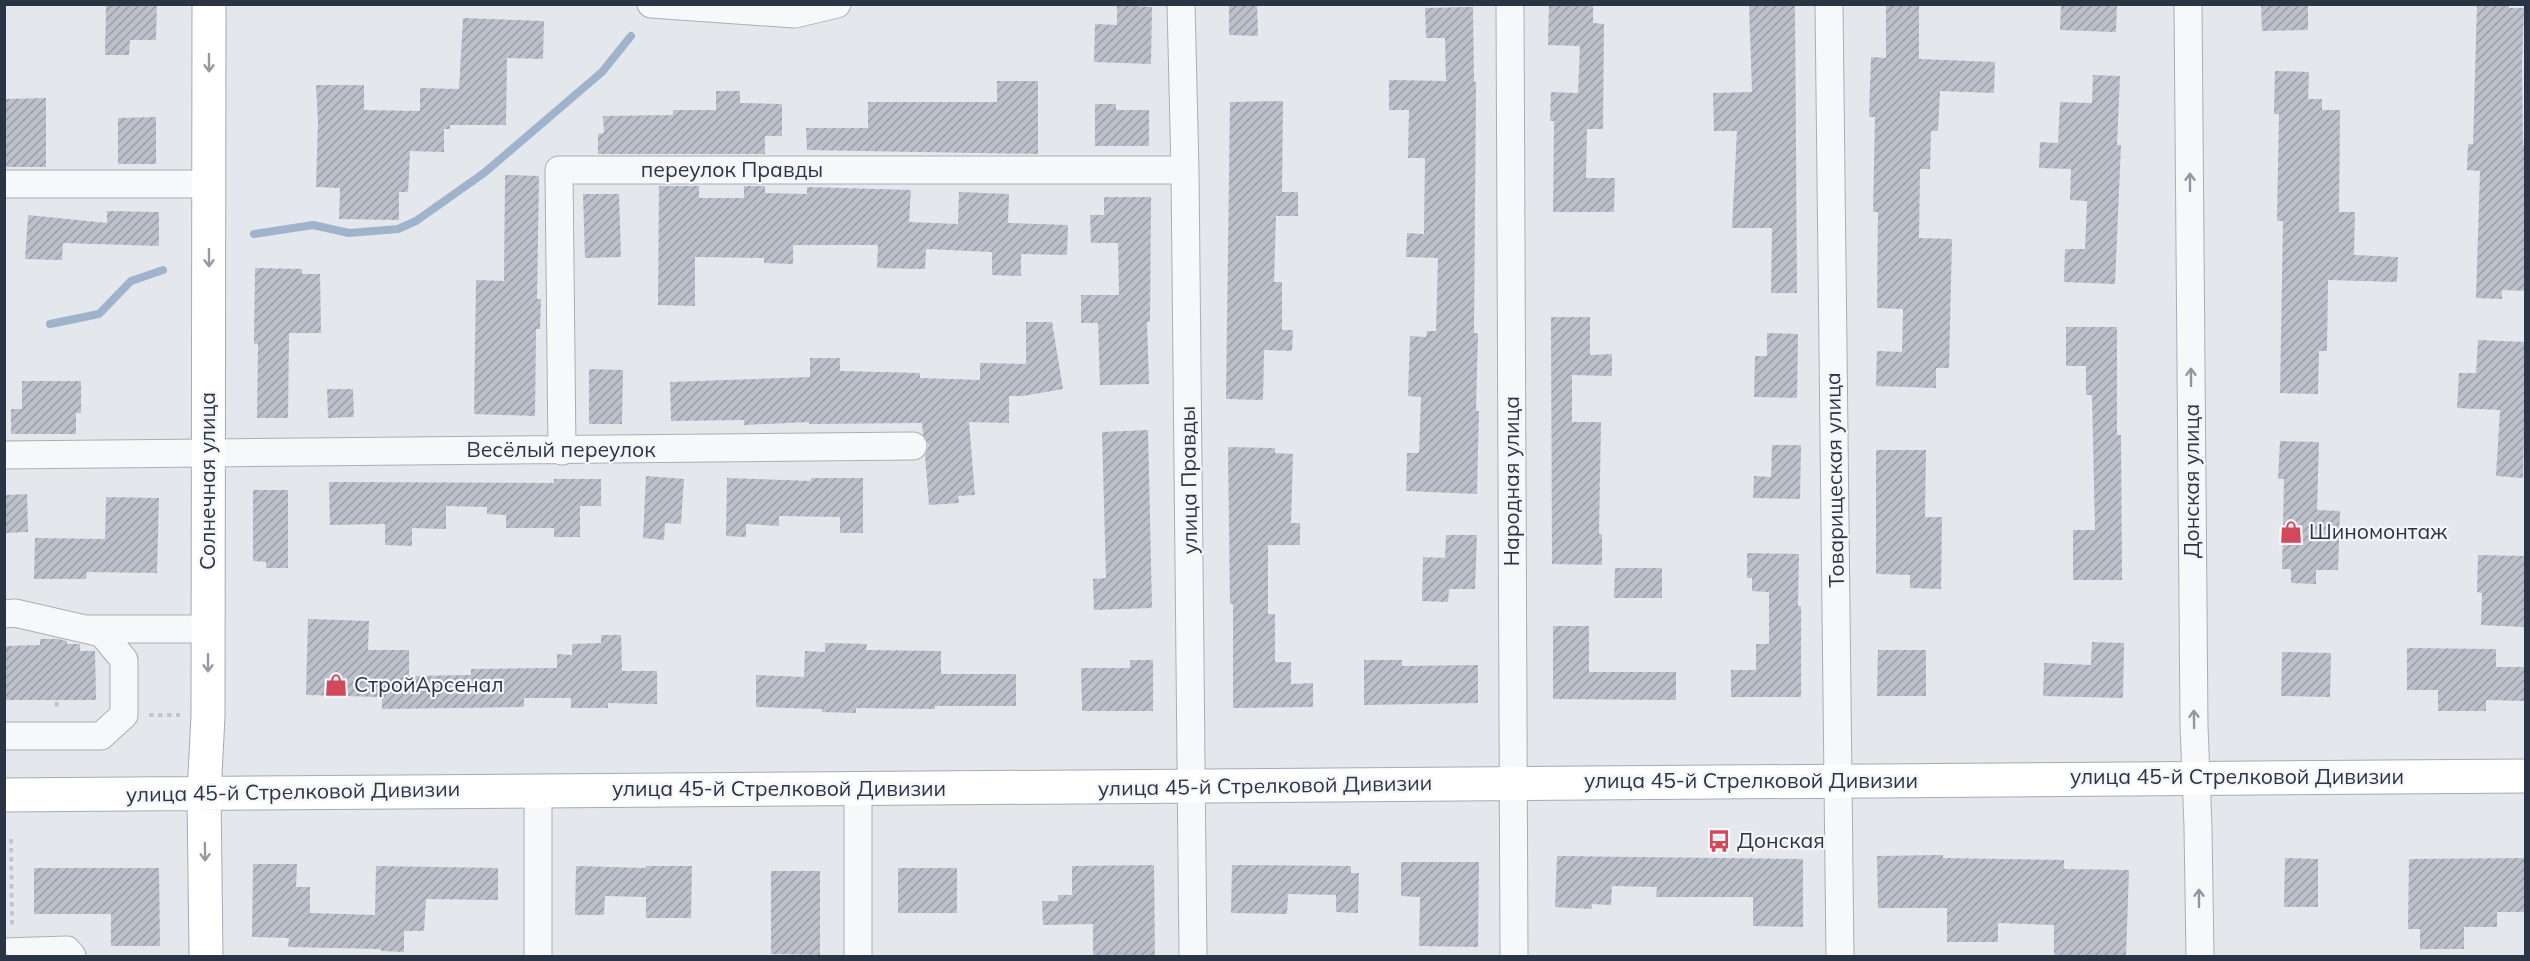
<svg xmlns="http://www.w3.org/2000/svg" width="2530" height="961" viewBox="0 0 2530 961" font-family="Mulish,sans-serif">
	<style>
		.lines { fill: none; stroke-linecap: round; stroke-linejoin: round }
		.stream { stroke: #9fb4cc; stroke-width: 8 }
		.building { fill: url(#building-hatch) }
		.minor-casing { stroke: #a9aeb7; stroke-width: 29 }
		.major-casing { stroke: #a3abb8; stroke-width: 35 }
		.path { stroke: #c2c5cb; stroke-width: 4; stroke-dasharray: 4.5 4.5; stroke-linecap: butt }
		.minor { stroke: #f7f8fa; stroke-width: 27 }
		.major { stroke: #fff; stroke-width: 33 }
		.oneway { stroke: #959aa2 }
		.oneway2 { stroke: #9196a0 }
		.labels { text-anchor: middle; stroke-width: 4.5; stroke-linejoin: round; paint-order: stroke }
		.street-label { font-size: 21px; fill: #2b3445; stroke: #f4f6f9 }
		.poi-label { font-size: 21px; fill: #2b3445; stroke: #f4f6f9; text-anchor: start }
	</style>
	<defs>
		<pattern id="building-hatch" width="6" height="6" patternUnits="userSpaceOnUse" patternTransform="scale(1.5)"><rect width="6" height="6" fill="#bbc0ca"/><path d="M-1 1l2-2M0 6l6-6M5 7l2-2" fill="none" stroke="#989da6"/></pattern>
	</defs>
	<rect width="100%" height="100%" fill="#e4e7ec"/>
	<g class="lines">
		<path class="stream" d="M 254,234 L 313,225 L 349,233 L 398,229 L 416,221 L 484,173 L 602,72 L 631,36
			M 50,324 L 99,314 L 131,281 L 163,270"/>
	</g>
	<path class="building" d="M 106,4 L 157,4 L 156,40 L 130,40 L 129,55 L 105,55 Z
		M 1229,4 L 1257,4 L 1258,36 L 1229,35 Z
		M 1549,4 L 1593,4 L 1593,23 L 1604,24 L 1603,129 L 1587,129 L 1586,178 L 1615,178 L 1614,212 L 1553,212 L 1554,121 L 1550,121 L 1551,92 L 1578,93 L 1580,46 L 1548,45 Z
		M 1749,4 L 1795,4 L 1797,293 L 1771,293 L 1772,228 L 1732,228 L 1737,131 L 1714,131 L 1713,93 L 1752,92 Z
		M 2061,4 L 2117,4 L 2116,32 L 2060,30 Z
		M 2261,4 L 2308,4 L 2308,30 L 2262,31 Z
		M 2477,4 L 2509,4 L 2509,8 L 2524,8 L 2522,65 L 2523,145 L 2526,145 L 2525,291 L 2502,290 L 2502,299 L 2476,298 L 2480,171 L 2467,170 L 2468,144 L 2473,144 Z
		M 1117,5 L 1152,7 L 1151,64 L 1094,62 L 1095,24 L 1117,25 Z
		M 1886,6 L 1919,6 L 1919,59 L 1995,62 L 1994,93 L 1940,91 L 1938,131 L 1931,131 L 1930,169 L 1920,169 L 1919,238 L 1952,239 L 1949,368 L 1936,368 L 1936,388 L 1876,386 L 1877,351 L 1902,352 L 1903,309 L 1877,308 L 1878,212 L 1873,212 L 1875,117 L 1869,117 L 1871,57 L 1886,58 Z
		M 1473,7 L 1474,82 L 1476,82 L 1474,333 L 1478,333 L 1476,411 L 1479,411 L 1477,494 L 1406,491 L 1407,453 L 1419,453 L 1421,397 L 1408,396 L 1410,336 L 1426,337 L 1427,331 L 1436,331 L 1438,258 L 1406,257 L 1407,233 L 1424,234 L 1425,158 L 1408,158 L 1409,110 L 1389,110 L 1389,80 L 1446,81 L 1445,38 L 1426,38 L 1425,8 Z
		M 463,18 L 544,21 L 543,59 L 507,58 L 506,125 L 450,125 L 450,129 L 444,129 L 444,152 L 410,151 L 408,192 L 399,192 L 399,220 L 339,219 L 340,188 L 316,187 L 318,121 L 316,85 L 364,85 L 364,110 L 420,111 L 420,88 L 459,89 Z
		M 2275,71 L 2309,72 L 2308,99 L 2322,99 L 2322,110 L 2340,110 L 2339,212 L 2355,212 L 2354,255 L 2398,257 L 2397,282 L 2328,280 L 2327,351 L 2319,351 L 2318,394 L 2280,393 L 2283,221 L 2277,221 L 2279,114 L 2274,114 Z
		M 2093,75 L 2120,76 L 2117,145 L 2121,145 L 2115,284 L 2064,282 L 2065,249 L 2085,249 L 2087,201 L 2070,200 L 2071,169 L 2039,168 L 2040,142 L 2058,143 L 2060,102 L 2092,103 Z
		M 997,81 L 1038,81 L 1038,154 L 807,150 L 806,128 L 868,128 L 868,102 L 997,102 Z
		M 716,91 L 740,91 L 740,103 L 782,104 L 782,136 L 765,136 L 765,154 L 598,154 L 598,134 L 604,133 L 603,116 L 673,115 L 673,110 L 716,110 Z
		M 46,98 L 46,167 L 4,167 L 4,99 Z
		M 1283,101 L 1282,192 L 1298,192 L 1298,216 L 1276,216 L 1274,282 L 1282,282 L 1282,330 L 1293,330 L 1292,351 L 1264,350 L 1263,400 L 1226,399 L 1230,102 Z
		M 1095,104 L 1116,104 L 1116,110 L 1149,110 L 1149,146 L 1095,146 Z
		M 156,117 L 156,164 L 118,164 L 118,118 Z
		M 505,175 L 539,176 L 537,299 L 541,299 L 540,329 L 536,329 L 535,416 L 474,414 L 476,280 L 504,281 Z
		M 659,186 L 699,186 L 699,198 L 744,198 L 744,186 L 765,186 L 765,193 L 807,194 L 807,187 L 911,190 L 909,222 L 958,224 L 959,192 L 1009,194 L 1008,223 L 1068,225 L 1067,255 L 1021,254 L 1021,276 L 992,275 L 992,252 L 926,249 L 925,269 L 877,268 L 878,245 L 793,245 L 793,264 L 764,263 L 764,258 L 695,257 L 695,306 L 658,305 Z
		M 583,194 L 619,194 L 621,257 L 585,258 Z
		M 1104,197 L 1151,197 L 1150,322 L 1147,322 L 1149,384 L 1100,385 L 1098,323 L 1081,323 L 1081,295 L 1119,295 L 1118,243 L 1091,243 L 1090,215 L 1104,215 Z
		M 107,211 L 159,212 L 159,246 L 63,243 L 62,260 L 25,259 L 28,215 L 107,223 Z
		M 255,268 L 302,269 L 302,274 L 320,274 L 321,333 L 289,333 L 288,418 L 257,418 L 258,344 L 254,344 Z
		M 1551,317 L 1590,317 L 1590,355 L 1612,354 L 1612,376 L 1572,375 L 1572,422 L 1601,422 L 1599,534 L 1602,534 L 1602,565 L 1552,564 Z
		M 1026,322 L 1052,322 L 1063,389 L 1023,396 L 1009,396 L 1009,423 L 969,422 L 975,495 L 958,496 L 959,503 L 929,505 L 925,455 L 929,445 L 923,435 L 922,423 L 809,424 L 809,422 L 744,425 L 744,420 L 671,421 L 670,382 L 810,377 L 810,358 L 840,358 L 840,371 L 920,373 L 920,378 L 980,380 L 980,363 L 1026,364 Z
		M 2066,327 L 2117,327 L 2117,435 L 2121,435 L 2122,580 L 2073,580 L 2073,530 L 2095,530 L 2092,395 L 2086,395 L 2086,366 L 2066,366 Z
		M 1767,333 L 1798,334 L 1797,398 L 1754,397 L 1755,356 L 1767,356 Z
		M 2478,340 L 2526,342 L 2523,478 L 2496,476 L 2500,410 L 2457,408 L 2459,373 L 2476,373 Z
		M 589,369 L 623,370 L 622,424 L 589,424 Z
		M 22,381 L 81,381 L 81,413 L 76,413 L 76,434 L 11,434 L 11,409 L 22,409 Z
		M 327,389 L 353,389 L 354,417 L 328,418 Z
		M 1148,430 L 1152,608 L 1094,610 L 1093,579 L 1106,578 L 1102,432 Z
		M 2280,441 L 2319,442 L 2317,510 L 2340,511 L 2338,570 L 2316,570 L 2316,584 L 2291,583 L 2291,569 L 2282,569 L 2284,479 L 2278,479 Z
		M 1772,445 L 1801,445 L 1800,499 L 1753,498 L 1754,476 L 1771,477 Z
		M 1228,447 L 1275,448 L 1275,453 L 1293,454 L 1291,523 L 1300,523 L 1300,545 L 1268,545 L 1268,614 L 1275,614 L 1275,662 L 1291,662 L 1291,684 L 1313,683 L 1313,707 L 1233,708 L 1233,604 L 1230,604 Z
		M 1876,450 L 1926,450 L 1925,517 L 1942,517 L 1941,589 L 1910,588 L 1910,575 L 1876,574 Z
		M 646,476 L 684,479 L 681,524 L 665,523 L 664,540 L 643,538 Z
		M 727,478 L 811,481 L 811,478 L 863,478 L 863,533 L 840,533 L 840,517 L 779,516 L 779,526 L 746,524 L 746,537 L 726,536 Z
		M 554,479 L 601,479 L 601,506 L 580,506 L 580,537 L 554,537 L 554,528 L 506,528 L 506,515 L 487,514 L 487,507 L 446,506 L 446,529 L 412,528 L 412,546 L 385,545 L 385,524 L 330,525 L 329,482 L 554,483 Z
		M 253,490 L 288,490 L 288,568 L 266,568 L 266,562 L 253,561 Z
		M 27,494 L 28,532 L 4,533 L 4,495 Z
		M 106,497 L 159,498 L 157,573 L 87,572 L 86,579 L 34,579 L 35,538 L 105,539 Z
		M 1446,535 L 1477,535 L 1475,589 L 1449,589 L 1448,602 L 1422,601 L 1423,557 L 1445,558 Z
		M 1747,553 L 1799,554 L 1798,606 L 1801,606 L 1801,697 L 1731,697 L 1731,670 L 1756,670 L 1756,644 L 1769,644 L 1769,592 L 1752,591 L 1752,578 L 1747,578 Z
		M 2478,555 L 2525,556 L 2524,627 L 2481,625 L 2482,593 L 2477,592 Z
		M 1615,568 L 1662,568 L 1662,598 L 1614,598 Z
		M 308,619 L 369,621 L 368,650 L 409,650 L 409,676 L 471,675 L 471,669 L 557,668 L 557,654 L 572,655 L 572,644 L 601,643 L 601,635 L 621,635 L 622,671 L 657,671 L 657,704 L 608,703 L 608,708 L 571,708 L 571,698 L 524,698 L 524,707 L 382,709 L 382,697 L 306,695 Z
		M 1553,626 L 1589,626 L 1589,672 L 1676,672 L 1676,700 L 1553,699 Z
		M 40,639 L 58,639 L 67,641 L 67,644 L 80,644 L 80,651 L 95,651 L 96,700 L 4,700 L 4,646 L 40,645 Z
		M 2092,642 L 2124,643 L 2123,698 L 2043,696 L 2044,663 L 2091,665 Z
		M 825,643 L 867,644 L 866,650 L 941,651 L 941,674 L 1016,674 L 1016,706 L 935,706 L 935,709 L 856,708 L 856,713 L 822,712 L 822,709 L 756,707 L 756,675 L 804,677 L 805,651 L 825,652 Z
		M 2407,648 L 2496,649 L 2496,667 L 2525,667 L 2525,701 L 2486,700 L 2486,711 L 2438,711 L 2438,690 L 2407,690 Z
		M 1878,650 L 1926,650 L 1926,696 L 1877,696 Z
		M 2282,652 L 2331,653 L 2330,697 L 2281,696 Z
		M 1130,660 L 1153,660 L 1153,711 L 1082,711 L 1081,668 L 1130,668 Z
		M 1364,660 L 1402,660 L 1402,666 L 1478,665 L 1478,703 L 1364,705 Z
		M 1943,855 L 1943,858 L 2064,860 L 2064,869 L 2129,870 L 2126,957 L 2054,957 L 2054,925 L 1998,923 L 1998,942 L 1947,942 L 1947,908 L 1878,908 L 1877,856 Z
		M 1557,856 L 1803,859 L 1803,927 L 1753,926 L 1753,897 L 1656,897 L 1657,887 L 1612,886 L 1611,905 L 1592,904 L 1592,909 L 1555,907 Z
		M 2285,858 L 2318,859 L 2318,907 L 2284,907 Z
		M 2526,858 L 2526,912 L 2497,912 L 2497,927 L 2464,927 L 2464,949 L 2420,949 L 2420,929 L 2408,929 L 2409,859 Z
		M 1401,862 L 1479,862 L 1478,947 L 1419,946 L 1420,897 L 1401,896 Z
		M 253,864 L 297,864 L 296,887 L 310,887 L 310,913 L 375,915 L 376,866 L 498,868 L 498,900 L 426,899 L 424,931 L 404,931 L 404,952 L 381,951 L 381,949 L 288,947 L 289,938 L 252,937 Z
		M 1154,865 L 1155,957 L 1093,957 L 1093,924 L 1043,925 L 1042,901 L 1058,901 L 1058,895 L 1072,895 L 1072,866 Z
		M 1232,865 L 1351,866 L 1351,873 L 1359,873 L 1358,913 L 1336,912 L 1336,895 L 1288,894 L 1287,914 L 1231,913 Z
		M 576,866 L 646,868 L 646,866 L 692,866 L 691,918 L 646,918 L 646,897 L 605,896 L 604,915 L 575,915 Z
		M 34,868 L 159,868 L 160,946 L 111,946 L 111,914 L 34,914 Z
		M 898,868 L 957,868 L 957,913 L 898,913 Z
		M 771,871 L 820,871 L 820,955 L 771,954 Z"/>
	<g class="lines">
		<g class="minor-casing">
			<path id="minor" d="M 651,4 L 795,14 L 837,4
				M 1181,4 L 1185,170 L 1193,956
				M 1510,4 L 1514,956
				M 1829,4 L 1840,956
				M 2188,4 L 2194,726 L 2198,827 L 2200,956
				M 4,184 L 209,184
				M 562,451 L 559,170 L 1185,170
				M 4,455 L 913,446
				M 4,614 L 15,613 L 102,633 L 124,660 L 124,715 L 101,736 L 4,736
				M 86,629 L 208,629
				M 4,952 L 67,950 L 72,956
				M 538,956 L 538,790
				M 858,956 L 858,789"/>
		</g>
		<g class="major-casing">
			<path id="major" d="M 4,795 L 2526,776
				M 206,956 L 204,794 L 208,716 L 209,4"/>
		</g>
		<path class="path" d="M 56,693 L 57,710
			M 149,715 L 180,715
			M 11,839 L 12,927"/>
		<use href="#minor" class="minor"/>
		<use href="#major" class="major"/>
	</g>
	<defs><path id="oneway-shaft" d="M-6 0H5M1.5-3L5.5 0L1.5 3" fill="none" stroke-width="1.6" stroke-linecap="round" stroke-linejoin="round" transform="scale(1.5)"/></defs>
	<g class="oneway">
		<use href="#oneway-shaft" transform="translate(209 63) rotate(90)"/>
		<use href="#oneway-shaft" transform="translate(209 258) rotate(90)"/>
		<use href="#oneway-shaft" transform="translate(208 663) rotate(90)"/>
		<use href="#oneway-shaft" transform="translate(205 852) rotate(89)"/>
	</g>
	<g class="oneway2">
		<use href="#oneway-shaft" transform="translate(2190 182) rotate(-90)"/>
		<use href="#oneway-shaft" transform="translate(2191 377) rotate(-90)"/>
		<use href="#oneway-shaft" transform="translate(2194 719) rotate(-91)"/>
		<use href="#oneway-shaft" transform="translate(2199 898) rotate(-90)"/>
	</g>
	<defs>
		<g id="shop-bare" transform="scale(1.8)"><path d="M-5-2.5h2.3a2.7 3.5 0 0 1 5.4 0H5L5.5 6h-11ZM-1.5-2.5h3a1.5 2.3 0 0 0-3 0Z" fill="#d1495b" stroke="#f4f6f9" stroke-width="2.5" paint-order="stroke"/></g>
		<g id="bus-bare" transform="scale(1.8)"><path d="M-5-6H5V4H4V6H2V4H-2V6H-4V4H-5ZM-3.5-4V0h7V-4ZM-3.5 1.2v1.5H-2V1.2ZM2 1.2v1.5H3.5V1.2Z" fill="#d1495b" stroke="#f4f6f9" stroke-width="2.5" paint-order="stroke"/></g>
	</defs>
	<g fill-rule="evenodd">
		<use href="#shop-bare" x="2291" y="532"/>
		<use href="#shop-bare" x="336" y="685"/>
		<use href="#bus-bare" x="1719" y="841"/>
	</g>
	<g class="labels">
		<g class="street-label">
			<text x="732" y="177">переулок Правды</text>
			<text x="561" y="457">Весёлый переулок</text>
			<text transform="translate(1189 480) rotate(-91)" y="7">улица Правды</text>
			<text transform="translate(1835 480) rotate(-91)" y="7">Товарищеская улица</text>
			<text transform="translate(208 481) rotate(-90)" y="7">Солнечная улица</text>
			<text transform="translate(1512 481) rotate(-90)" y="7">Народная улица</text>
			<text transform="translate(2192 481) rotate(-90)" y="7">Донская улица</text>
			<text x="2237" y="784">улица 45-й Стрелковой Дивизии</text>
			<text x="1751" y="788">улица 45-й Стрелковой Дивизии</text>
			<text transform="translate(1265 786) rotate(-1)" y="7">улица 45-й Стрелковой Дивизии</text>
			<text x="779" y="796">улица 45-й Стрелковой Дивизии</text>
			<text transform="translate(293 792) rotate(-1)" y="7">улица 45-й Стрелковой Дивизии</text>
		</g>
		<g class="poi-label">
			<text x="2309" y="539">Шиномонтаж</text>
			<text x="354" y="692">СтройАрсенал</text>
			<text x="1737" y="848">Донская</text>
		</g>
	</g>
	<rect width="2530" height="961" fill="none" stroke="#2b3445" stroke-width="12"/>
</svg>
